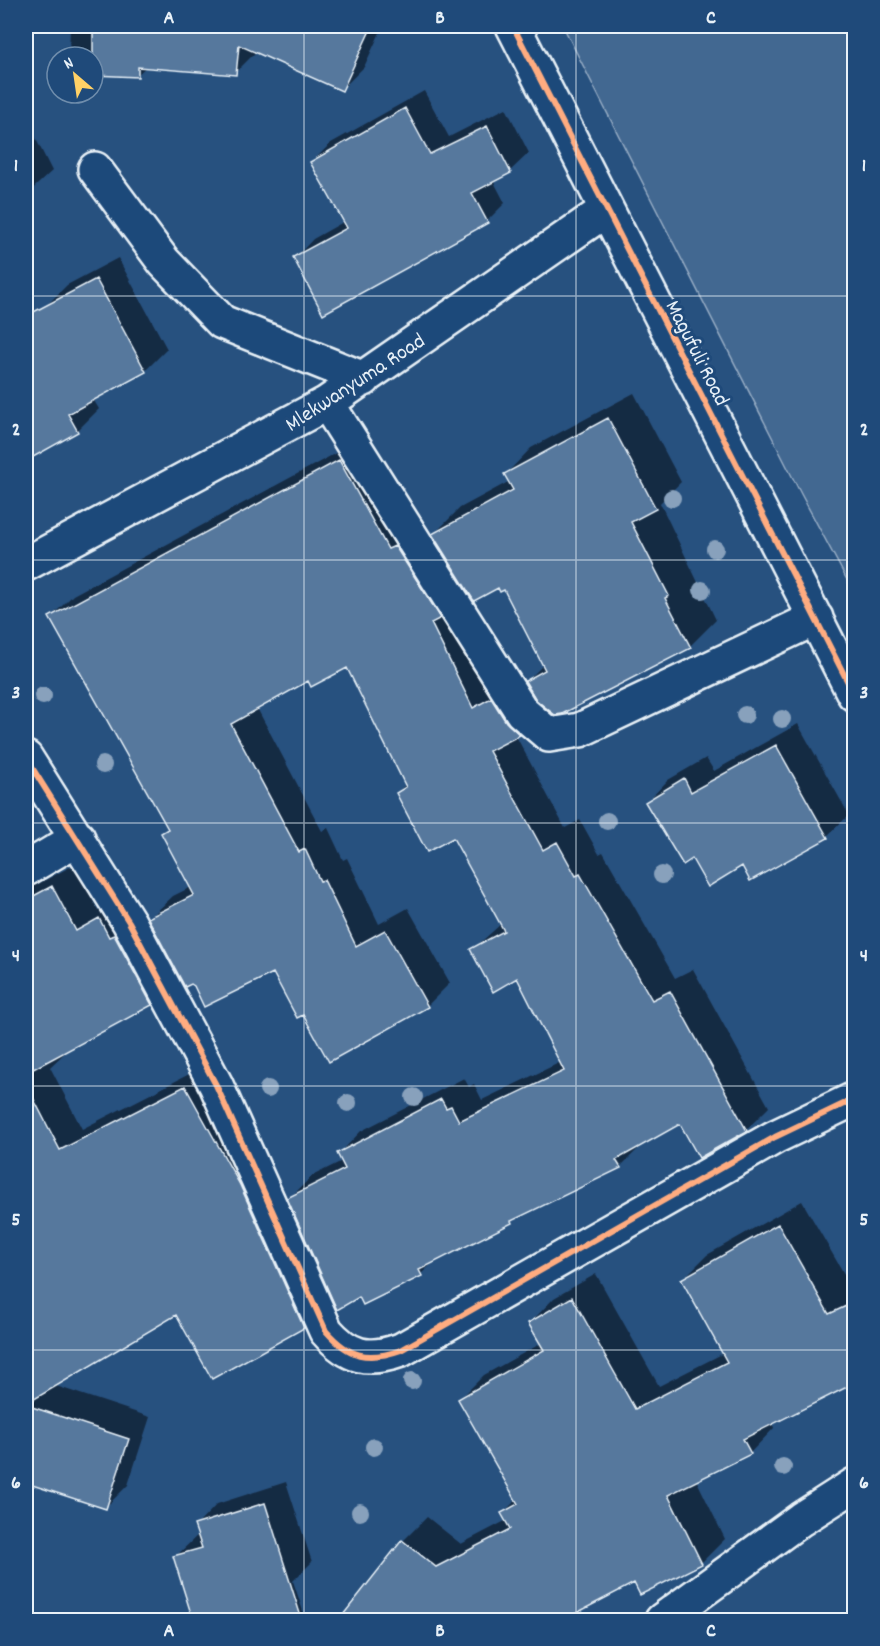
<svg xmlns="http://www.w3.org/2000/svg" width="880" height="1646" viewBox="0 0 880 1646" font-family="Dekko,sans-serif">
	<style>
		.green { fill: #436891; stroke: #96acc4; stroke-width: 1.5 }
		.shadow { fill: #0007 }
		.building { fill: #57789d; stroke: #e8f1f8; stroke-width: 1.5 }
		.lines { fill: none; stroke-linecap: round; stroke-linejoin: round }
		.minor-casing { stroke: #e8f1f8; stroke-width: 38 }
		.minor { stroke: #1f4a7a; stroke-width: 33 }
		.cycleway-casing { stroke: #1f4a7a; stroke-width: 10 }
		.cycleway { stroke: #ffac80; stroke-width: 6 }
		.tree { fill: #88a1bc }
		.grid { fill: none; stroke: #e8f1f8; stroke-width: 1.5; stroke-opacity: 0.55 }
		.labels { text-anchor: middle; stroke-width: 6; stroke-linejoin: round; paint-order: stroke }
		.street-label { font-size: 22px; fill: #e8f1f8; stroke: #1f4a7a }
		.neatline { fill: none; stroke: #e8f1f8; stroke-width: 2 }
		.grid-label { font-size: 20px; text-anchor: middle; font-weight: bold; fill: #e8f1f8 }
	</style>
	<rect width="100%" height="100%" fill="#27517f"/>
	<filter id="ink" filterUnits="userSpaceOnUse"><feTurbulence type="fractalNoise" baseFrequency=".0167" numOctaves="2"/><feDisplacementMap in="SourceGraphic" scale="12" xChannelSelector="R" yChannelSelector="G"/><feConvolveMatrix kernelMatrix="1 2 1 2 8 2 1 2 1" color-interpolation-filters="sRGB"/></filter>
	<g filter="url(#ink)">
		<path class="green" d="M 563,26 L 854,26 L 854,593 L 801,494 Z"/>
		<path class="shadow" d="M 70,26 L 269,26 L 259,36 L 257,51 L 235,73 L 146,67 L 137,75 L 93,74 L 93,57 L 69,57 Z
			M 301,26 L 383,26 L 364,67 L 342,89 L 284,63 Z
			M 424,91 L 449,137 L 506,108 L 529,153 L 510,171 L 493,180 L 505,203 L 487,221 L 295,258 L 313,239 L 345,221 L 312,162 L 331,143 Z
			M 26,119 L 52,171 L 26,195 Z
			M 118,258 L 167,349 L 145,371 L 93,399 L 99,409 L 77,431 L 26,459 L 26,318 L 46,306 L 67,285 Z
			M 634,393 L 681,482 L 660,503 L 716,620 L 690,646 L 527,681 L 544,664 L 505,588 L 434,534 L 460,508 L 510,481 L 506,474 L 531,448 Z
			M 362,439 L 542,712 L 516,736 L 565,828 L 580,820 L 599,854 L 603,852 L 675,978 L 693,969 L 769,1107 L 746,1130 L 700,1156 L 681,1122 L 642,1145 L 620,1167 L 516,1216 L 511,1222 L 435,1261 L 421,1274 L 364,1303 L 289,1199 L 312,1176 L 342,1161 L 339,1154 L 361,1131 L 464,1078 L 469,1087 L 474,1084 L 482,1100 L 561,1062 L 518,976 L 472,950 L 502,923 L 454,836 L 397,793 L 406,784 L 348,666 L 308,679 L 257,708 L 322,831 L 328,828 L 343,860 L 347,858 L 379,924 L 408,908 L 450,983 L 427,1006 L 274,971 L 195,985 L 150,918 L 173,896 L 191,887 L 163,833 L 169,827 L 51,617 L 73,595 Z
			M 798,724 L 849,815 L 827,836 L 742,864 L 693,857 L 647,802 L 668,780 L 706,758 L 714,771 Z
			M 26,862 L 36,885 L 74,865 L 98,910 L 121,897 L 173,982 L 151,1003 L 72,1046 L 50,1067 L 82,1129 L 207,1065 L 325,1305 L 303,1327 L 176,1313 L 53,1385 L 150,1417 L 128,1485 L 106,1507 L 26,1481 L 26,1243 L 37,1247 L 26,1225 Z
			M 802,1201 L 854,1291 L 854,1381 L 772,1423 L 774,1428 L 750,1453 L 696,1479 L 725,1539 L 701,1563 L 635,1581 L 560,1620 L 341,1620 L 403,1541 L 427,1517 L 461,1544 L 507,1520 L 503,1513 L 517,1499 L 460,1399 L 484,1375 L 542,1343 L 530,1323 L 554,1298 L 596,1274 L 659,1386 L 724,1353 L 682,1280 L 707,1255 Z
			M 286,1482 L 312,1562 L 293,1581 L 306,1620 L 194,1620 L 175,1557 L 199,1534 L 196,1526 L 217,1504 Z"/>
		<path class="building" d="M 93,26 L 372,26 L 342,91 L 239,45 L 236,75 L 138,67 L 138,77 L 93,75 Z
			M 405,108 L 430,154 L 487,126 L 511,173 L 472,193 L 488,223 L 323,314 L 293,257 L 347,228 L 310,162 Z
			M 96,279 L 146,372 L 68,414 L 78,432 L 26,461 L 26,316 Z
			M 608,418 L 656,509 L 631,522 L 669,596 L 665,598 L 691,648 L 562,714 L 555,715 L 536,700 L 525,681 L 545,670 L 504,590 L 500,592 L 498,588 L 474,601 L 432,534 L 513,490 L 504,474 Z
			M 339,460 L 388,549 L 395,546 L 441,618 L 431,623 L 473,708 L 491,698 L 506,722 L 520,735 L 489,751 L 543,850 L 557,842 L 576,876 L 580,874 L 652,1000 L 670,991 L 747,1131 L 699,1158 L 680,1124 L 616,1160 L 621,1168 L 511,1221 L 512,1223 L 419,1270 L 422,1276 L 363,1305 L 359,1297 L 337,1310 L 287,1198 L 345,1169 L 337,1153 L 441,1099 L 446,1108 L 451,1106 L 459,1121 L 564,1071 L 517,978 L 493,992 L 470,949 L 504,931 L 453,838 L 427,852 L 396,793 L 406,787 L 347,668 L 311,687 L 308,681 L 231,724 L 299,852 L 305,849 L 320,881 L 324,880 L 356,946 L 385,930 L 428,1007 L 329,1062 L 303,1015 L 297,1018 L 273,973 L 204,1007 L 194,986 L 191,984 L 185,987 L 148,918 L 194,895 L 161,833 L 168,829 L 49,617 Z
			M 776,745 L 828,838 L 750,881 L 742,866 L 708,887 L 692,859 L 683,865 L 645,802 L 684,778 L 691,792 Z
			M 52,886 L 76,931 L 99,918 L 109,937 L 114,935 L 152,1005 L 26,1073 L 26,900 Z
			M 26,1084 L 60,1150 L 185,1086 L 240,1185 L 304,1328 L 212,1379 L 176,1315 L 26,1404 Z
			M 778,1224 L 829,1314 L 855,1302 L 855,1383 L 743,1439 L 751,1454 L 668,1495 L 702,1564 L 640,1595 L 634,1583 L 563,1620 L 339,1620 L 402,1540 L 436,1567 L 510,1529 L 501,1513 L 518,1504 L 458,1399 L 544,1350 L 528,1323 L 572,1297 L 635,1409 L 727,1362 L 681,1279 Z
			M 26,1405 L 129,1439 L 106,1509 L 26,1483 Z
			M 265,1503 L 302,1620 L 193,1620 L 173,1556 L 202,1548 L 194,1525 Z"/>
		<g class="lines">
			<g class="minor-casing">
				<path id="minor" d="M 513,26 L 854,694
					M 95,169 L 164,262 L 222,322 L 364,379
					M 327,403 L 522,712 L 549,735 L 580,730 L 816,618
					M 26,564 L 327,403 L 606,210
					M 26,758 L 129,922 L 216,1085 L 326,1331 C 349,1357 367,1362 401,1350 L 775,1137 L 854,1099
					M 26,869 L 78,838
					M 662,1620 L 801,1519 L 854,1485"/>
			</g>
			<use href="#minor" class="minor"/>
			<g class="cycleway-casing">
				<path id="cycleway" d="M 513,26 L 854,694
					M 26,758 L 129,922 L 216,1085 L 326,1331 C 349,1357 367,1362 401,1350 L 775,1137 L 854,1099"/>
			</g>
			<use href="#cycleway" class="cycleway"/>
		</g>
		<g class="tree">
			<circle cx="672" cy="498" r="9"/>
			<circle cx="715" cy="549" r="9"/>
			<circle cx="702" cy="590" r="9"/>
			<circle cx="43" cy="696" r="9"/>
			<circle cx="745" cy="715" r="9"/>
			<circle cx="782" cy="719" r="9"/>
			<circle cx="103" cy="765" r="9"/>
			<circle cx="607" cy="821" r="9"/>
			<circle cx="662" cy="875" r="9"/>
			<circle cx="268" cy="1089" r="9"/>
			<circle cx="414" cy="1097" r="9"/>
			<circle cx="348" cy="1103" r="9"/>
			<circle cx="412" cy="1381" r="9"/>
			<circle cx="374" cy="1447" r="9"/>
			<circle cx="783" cy="1467" r="9"/>
			<circle cx="360" cy="1512" r="9"/>
		</g>
	</g>
	<path class="grid" d="M 304,26 L 304,1620M 576,26 L 576,1620M 26,296 L 854,296M 26,560 L 854,560M 26,823 L 854,823M 26,1086 L 854,1086M 26,1350 L 854,1350"/>
	<g class="labels">
		<g class="street-label">
			<text transform="translate(699 352) rotate(63)" y="8">Magufuli Road</text>
			<text transform="translate(354 381) rotate(-33)" y="8">Mlekwanyuma Road</text>
		</g>
	</g>
	<rect width="880" height="1646" fill="none" stroke="#1f4a7a" stroke-width="66"/>
	<g transform="translate(75 75) rotate(331)"><circle r="28" fill="#1f4a7a" stroke="#6f8dac" stroke-width="1.5"/>
	<path d="M0-4.5L10 22L0 15L-10 22Z" fill="#ffd166"/>
	<text y="-9" font-size="16" font-weight="bold" text-anchor="middle" fill="#e8f1f8">N</text>
	</g>
	<rect x="33" y="33" width="814" height="1580" class="neatline"/>
	<g class="grid-label">
		<text x="169" y="23">A</text>
		<text x="440" y="23">B</text>
		<text x="711" y="23">C</text>
		<text x="16" y="171">1</text>
		<text x="864" y="171">1</text>
		<text x="16" y="435">2</text>
		<text x="864" y="435">2</text>
		<text x="16" y="698">3</text>
		<text x="864" y="698">3</text>
		<text x="16" y="961">4</text>
		<text x="864" y="961">4</text>
		<text x="16" y="1225">5</text>
		<text x="864" y="1225">5</text>
		<text x="16" y="1488">6</text>
		<text x="864" y="1488">6</text>
		<text x="169" y="1636">A</text>
		<text x="440" y="1636">B</text>
		<text x="711" y="1636">C</text>
	</g>
</svg>
